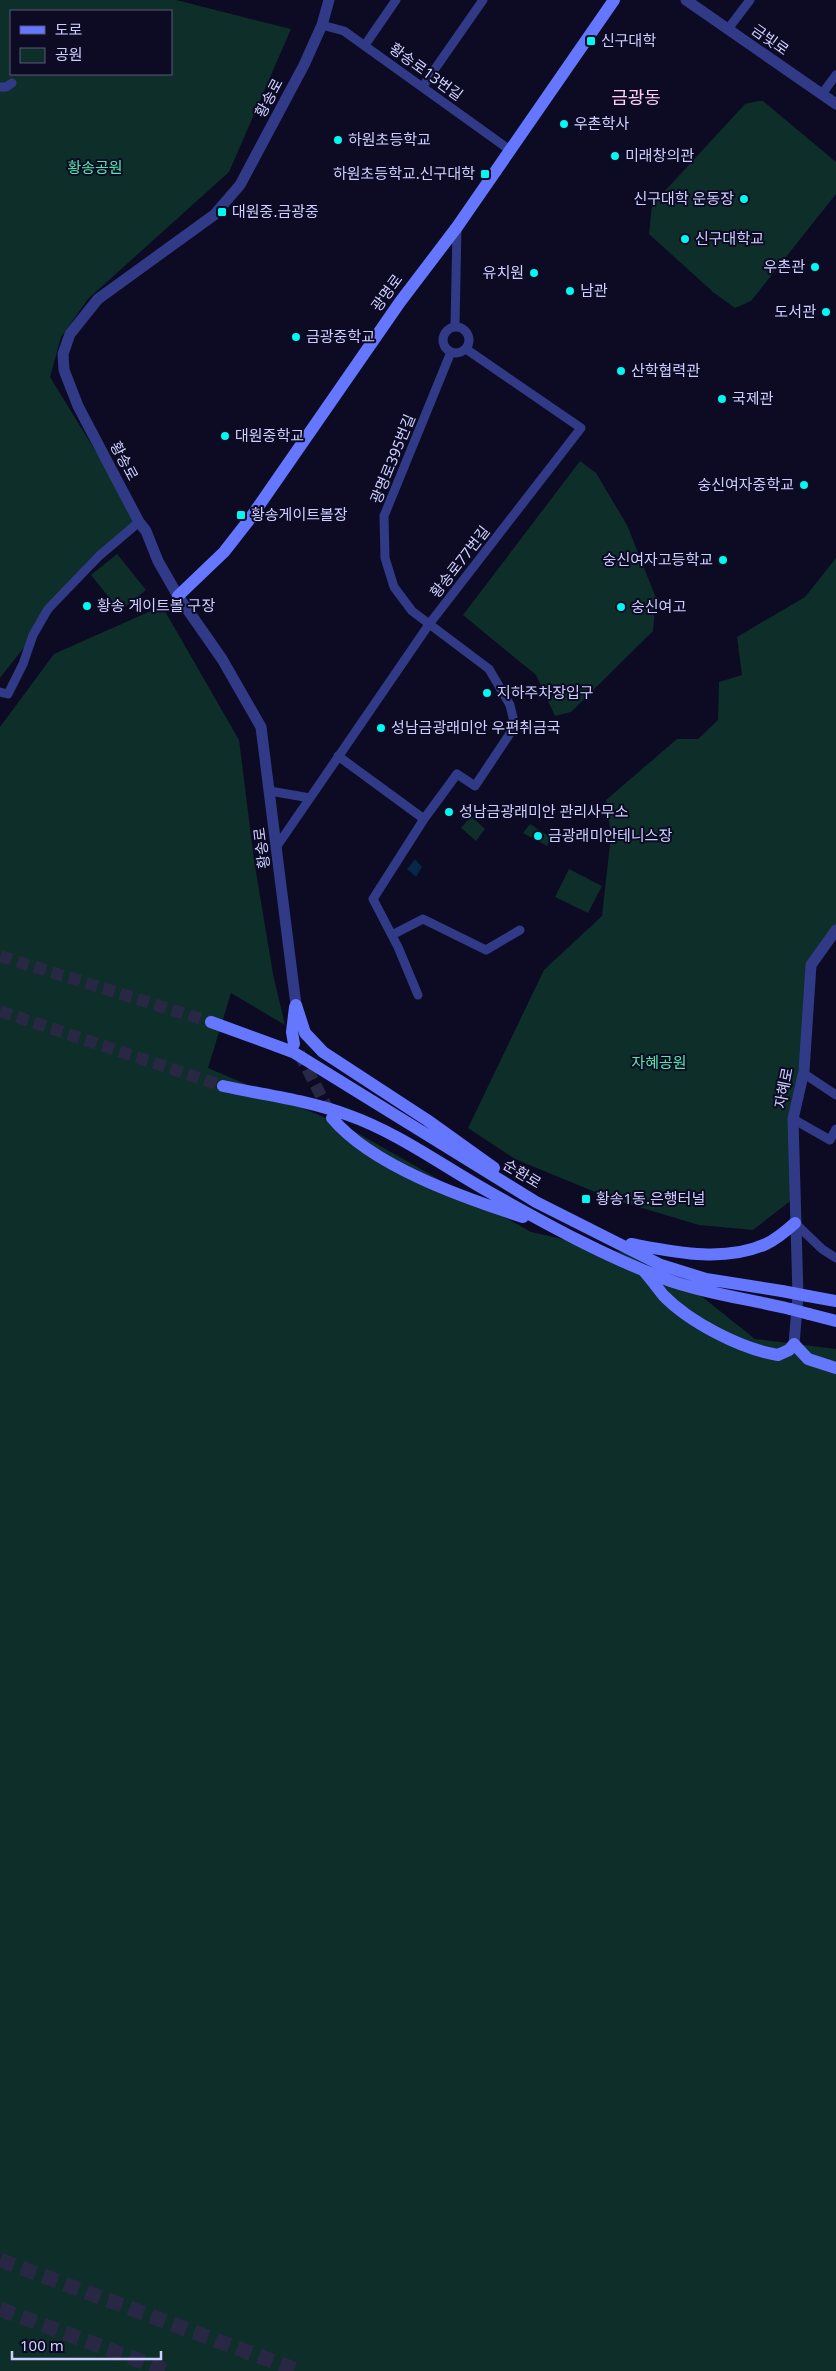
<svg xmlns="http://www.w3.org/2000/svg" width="836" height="2371" viewBox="0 0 836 2371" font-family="'Noto Sans','Noto Sans KR',sans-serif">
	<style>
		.green { fill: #0e2e29; fill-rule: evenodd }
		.water { fill: #062747 }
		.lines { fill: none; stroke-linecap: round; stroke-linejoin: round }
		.secondary-tunnel { stroke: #292844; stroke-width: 12; stroke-dasharray: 12 6; stroke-linecap: butt }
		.motorway-tunnel { stroke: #292844; stroke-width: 15; stroke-dasharray: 15 8; stroke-linecap: butt }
		.minor { stroke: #313a87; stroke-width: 9 }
		.tertiary { stroke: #313a87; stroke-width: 11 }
		.secondary { stroke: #6576ff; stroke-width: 12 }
		.secondary-bridge { stroke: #6576ff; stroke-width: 12 }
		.poi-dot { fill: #00f9f0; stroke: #0c0b23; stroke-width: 2 }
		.labels { text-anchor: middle; stroke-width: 4; stroke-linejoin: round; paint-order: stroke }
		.street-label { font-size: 15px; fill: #cecfff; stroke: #0c0b23 }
		.poi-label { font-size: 15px; fill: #cecfff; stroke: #0c0b23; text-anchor: start }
		.park-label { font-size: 15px; fill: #4eebaf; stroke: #0c0b23 }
		.quarter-label { font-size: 18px; fill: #ffd0f4; stroke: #0c0b23 }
	</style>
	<rect width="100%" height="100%" fill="#0c0b23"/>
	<path class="green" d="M 0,0 L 176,0 L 291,29 L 229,172 L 88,299 L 61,337 L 50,377 L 139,522 L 58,604 L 0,678 ZM 11,11 L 171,11 L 171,74 L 11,74 Z
		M 758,101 L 763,101 L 836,162 L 836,194 L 751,301 L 735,308 L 713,292 L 649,234 L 652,205 L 745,104 Z
		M 580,461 L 596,473 L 627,525 L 656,598 L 653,631 L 571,712 L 555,716 L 536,675 L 463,615 Z
		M 117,554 L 146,590 L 120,611 L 91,575 Z
		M 836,558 L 836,930 L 811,965 L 793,1119 L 794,1198 L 753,1230 L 699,1225 L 612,1199 L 515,1159 L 468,1128 L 544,970 L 602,916 L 611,835 L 606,800 L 677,739 L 698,739 L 718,720 L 719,682 L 742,675 L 737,637 L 805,597 Z
		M 162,606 L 239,740 L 254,860 L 273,974 L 285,1025 L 231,993 L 208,1068 L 347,1127 L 531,1232 L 656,1260 L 755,1339 L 836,1349 L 836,2371 L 0,2371 L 0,727 L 54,654 Z
		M 471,816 L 485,829 L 476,841 L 461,828 Z
		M 530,824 L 552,838 L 547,846 L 523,833 Z
		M 569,869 L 602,886 L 588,913 L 555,897 Z"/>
	<path class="water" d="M 415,859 L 422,867 L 416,877 L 407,869 Z"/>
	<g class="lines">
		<path class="secondary-tunnel" d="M 0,956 L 211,1022
			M 0,1011 L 223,1086
			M 299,1053 L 331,1115"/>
		<path class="motorway-tunnel" d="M 0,2260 L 299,2371
			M 0,2309 L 167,2371"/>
		<path class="minor" d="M 322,25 L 344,31 L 510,150
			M 728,29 L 750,0
			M 365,45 L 396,0
			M 423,86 L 483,0
			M 0,87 L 6,87 L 12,83
			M 822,94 L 836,75
			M 455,326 L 457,227
			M443 340a13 13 0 1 1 26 0a13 13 0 1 1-26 0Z
			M 0,692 L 8,694 L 23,664 L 33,635 L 48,609 L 99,556 L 139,522
			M 338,756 L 424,819
			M 270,791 L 310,798 L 430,623 L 581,428 L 466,349
			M 277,846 L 310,798
			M 392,935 L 423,919 L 486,950 L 520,930
			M 418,995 L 398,947 L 373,899 L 424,819 L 457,774 L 475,786 L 515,726 L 510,705 L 489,669 L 412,611 L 394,587 L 385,558 L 384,516 L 451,352
			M 804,1071 L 806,1075 L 836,1095
			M 793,1119 L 830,1140 L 836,1129
			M 795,1223 L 822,1249 L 836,1258"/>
		<path class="tertiary" d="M 686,0 L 836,104
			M 296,1005 L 261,727 L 222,659 L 178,596 L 158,561 L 146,531 L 139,522 L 78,406 L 64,370 L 63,354 L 70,334 L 98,299 L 214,215 L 240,185 L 304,65 L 322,25 L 329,0
			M 794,1344 L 798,1296 L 793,1119 L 804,1071 L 811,965 L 836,930"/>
		<path class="secondary" d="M 178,596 L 224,552 L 249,520 L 400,302 L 457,227 L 614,0
			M 296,1005 L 305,1033 L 323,1052 L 427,1120 L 494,1168
			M 211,1022 L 293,1052 L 536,1202 L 661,1265 L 706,1279 L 782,1291
			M 294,1044 L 292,1032 L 295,1007
			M 223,1086 C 264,1095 308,1100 348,1115 C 399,1133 444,1167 491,1193 C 548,1225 606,1257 668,1280 C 707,1294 749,1299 790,1309
			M 332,1118 C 372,1166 464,1198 523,1217
			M 631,1244 C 674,1252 724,1263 766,1244 C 777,1239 786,1231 795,1223
			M 644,1271 C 651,1279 657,1287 663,1295 C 689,1322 741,1349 778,1355 L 789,1350 L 794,1344 L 808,1359 L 836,1368
			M 808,1296 L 836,1301
			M 809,1314 L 836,1321"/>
		<path class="secondary-bridge" d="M 782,1291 L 808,1296
			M 790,1309 L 809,1314"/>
	</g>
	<g class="poi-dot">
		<rect x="586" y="36" width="10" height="10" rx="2.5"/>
		<circle cx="564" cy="124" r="5"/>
		<circle cx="338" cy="140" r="5"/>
		<circle cx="615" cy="156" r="5"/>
		<rect x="480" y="169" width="10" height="10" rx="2.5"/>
		<circle cx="744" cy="199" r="5"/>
		<rect x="217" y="207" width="10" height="10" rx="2.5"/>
		<circle cx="685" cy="239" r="5"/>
		<circle cx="815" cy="267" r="5"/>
		<circle cx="534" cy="273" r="5"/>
		<circle cx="570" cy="291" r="5"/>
		<circle cx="826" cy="312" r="5"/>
		<circle cx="296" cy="337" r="5"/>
		<circle cx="621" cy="371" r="5"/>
		<circle cx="722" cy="399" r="5"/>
		<circle cx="225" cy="436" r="5"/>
		<circle cx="804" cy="485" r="5"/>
		<rect x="236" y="510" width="10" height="10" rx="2.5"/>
		<circle cx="723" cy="560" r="5"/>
		<circle cx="87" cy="606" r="5"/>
		<circle cx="621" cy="607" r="5"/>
		<circle cx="487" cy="693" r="5"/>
		<circle cx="381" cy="728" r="5"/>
		<circle cx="449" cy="812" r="5"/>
		<circle cx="538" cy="836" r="5"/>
		<rect x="581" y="1194" width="10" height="10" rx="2.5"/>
	</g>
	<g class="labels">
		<g class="street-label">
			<text transform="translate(770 40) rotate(35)" y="5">금빛로</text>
			<text transform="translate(426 72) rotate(36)" y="5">황송로13번길</text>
			<text transform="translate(269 98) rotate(-62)" y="5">황송로</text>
			<text transform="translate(387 293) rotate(-54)" y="5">광명로</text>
			<text transform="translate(393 459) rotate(-68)" y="5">광명로395번길</text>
			<text transform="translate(124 461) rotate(62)" y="5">황송로</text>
			<text transform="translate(460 562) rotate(-52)" y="5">황송로77번길</text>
			<text transform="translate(262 848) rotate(-97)" y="5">황송로</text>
			<text transform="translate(784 1088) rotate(-79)" y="5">자혜로</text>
			<text transform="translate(522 1174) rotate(31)" y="5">순환로</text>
		</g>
		<g class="poi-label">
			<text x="601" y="46">신구대학</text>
			<text x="574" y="129">우촌학사</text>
			<text x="348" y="145">하원초등학교</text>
			<text x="625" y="161">미래창의관</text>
			<text x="475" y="179" text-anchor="end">하원초등학교.신구대학</text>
			<text x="734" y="204" text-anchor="end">신구대학 운동장</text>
			<text x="232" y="217">대원중.금광중</text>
			<text x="695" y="244">신구대학교</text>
			<text x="805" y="272" text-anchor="end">우촌관</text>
			<text x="524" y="278" text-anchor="end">유치원</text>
			<text x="580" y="296">남관</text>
			<text x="816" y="317" text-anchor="end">도서관</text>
			<text x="306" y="342">금광중학교</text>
			<text x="631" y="376">산학협력관</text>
			<text x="732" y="404">국제관</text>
			<text x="235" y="441">대원중학교</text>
			<text x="794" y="490" text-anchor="end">숭신여자중학교</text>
			<text x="251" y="520">황송게이트볼장</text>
			<text x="713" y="565" text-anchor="end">숭신여자고등학교</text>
			<text x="97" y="611">황송 게이트볼 구장</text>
			<text x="631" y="612">숭신여고</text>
			<text x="497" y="698">지하주차장입구</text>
			<text x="391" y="733">성남금광래미안 우편취금국</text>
			<text x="459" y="817">성남금광래미안 관리사무소</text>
			<text x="548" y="841">금광래미안테니스장</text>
			<text x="596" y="1204">황송1동.은행터널</text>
		</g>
		<g class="park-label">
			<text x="95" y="173">황송공원</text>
			<text x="659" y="1068">자혜공원</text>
		</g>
		<g class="quarter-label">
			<text x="636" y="104">금광동</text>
		</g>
	</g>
	<rect x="10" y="10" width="162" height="65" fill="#0c0b23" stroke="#5a597b"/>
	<rect x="20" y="26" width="25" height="8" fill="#6576ff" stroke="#5a597b"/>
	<text x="55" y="35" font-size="15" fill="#cecfff">도로</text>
	<rect x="20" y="48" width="25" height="15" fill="#0e2e29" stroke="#5a597b"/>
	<text x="55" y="60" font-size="15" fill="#cecfff">공원</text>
	<path d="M12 2351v8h149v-8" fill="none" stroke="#cecfff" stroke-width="2.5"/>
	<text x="20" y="2351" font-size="15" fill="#cecfff" stroke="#0c0b23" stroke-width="4" paint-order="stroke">100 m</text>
</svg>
